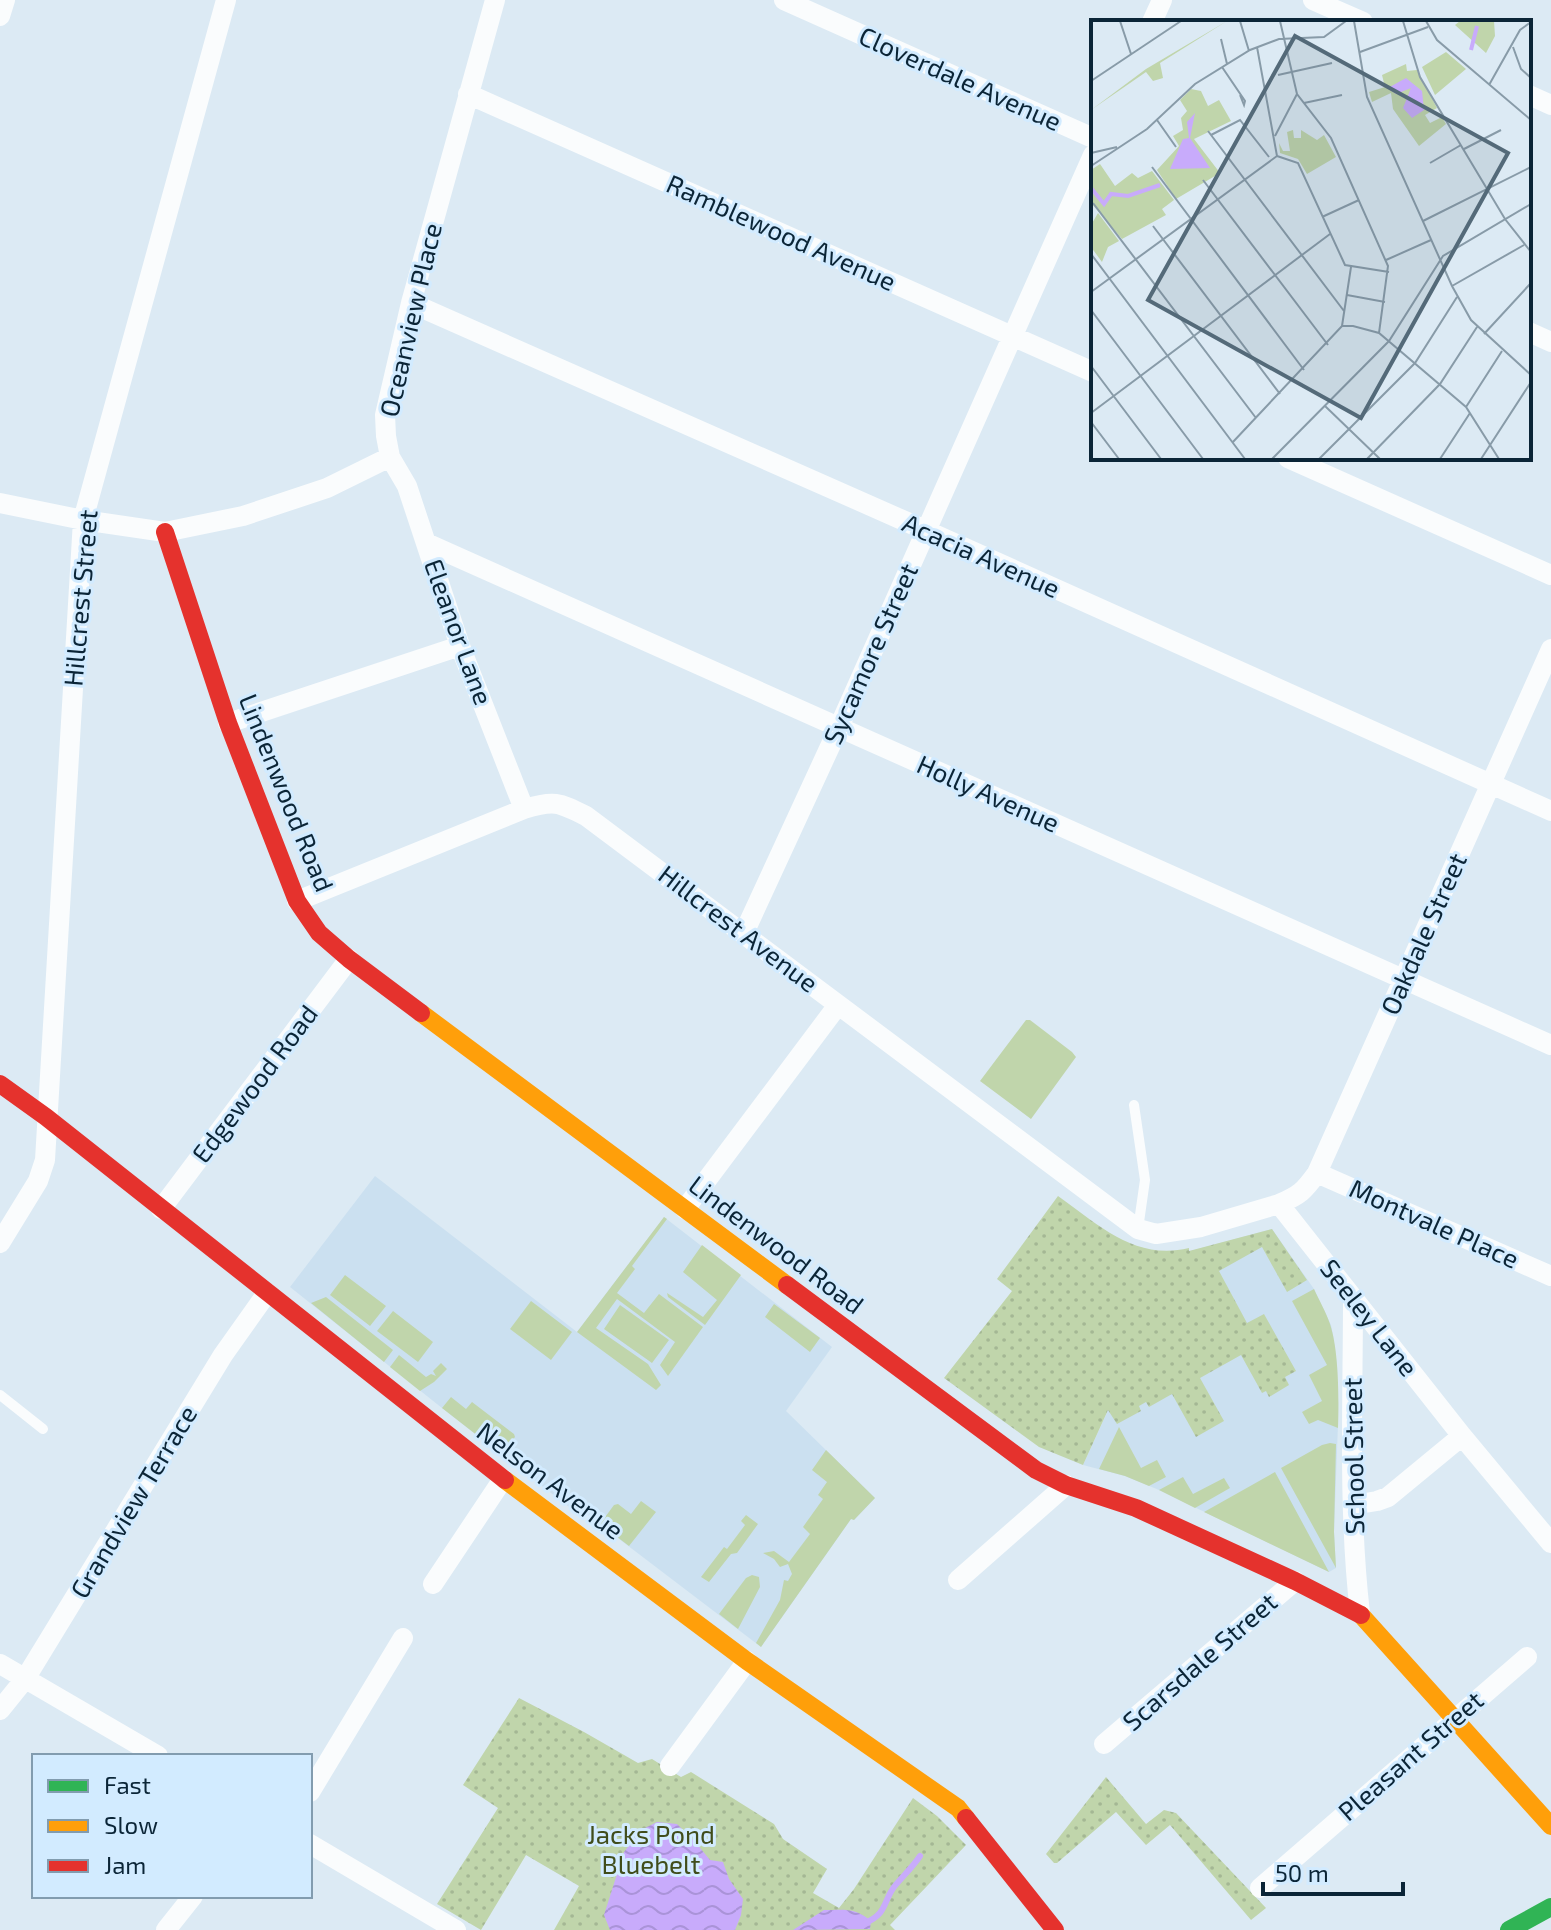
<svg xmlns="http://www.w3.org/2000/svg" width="1551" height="1930" viewBox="0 0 1551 1930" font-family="'Exo 2',sans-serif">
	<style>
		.built { fill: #cbe0f0 }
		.grass { fill: #c0d5ab }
		.park { fill: url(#park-dots) }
		.water { fill: url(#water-waves) }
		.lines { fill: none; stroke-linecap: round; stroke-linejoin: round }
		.stream { stroke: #c8abfb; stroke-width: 6 }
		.lane { stroke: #fafcfd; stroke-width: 10 }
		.street { stroke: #fafcfd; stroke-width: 20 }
		.fast { stroke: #30b455; stroke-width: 18 }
		.slow { stroke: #ff9f0a; stroke-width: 18 }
		.jam { stroke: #e5322d; stroke-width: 18 }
		.labels { text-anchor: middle; stroke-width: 6; stroke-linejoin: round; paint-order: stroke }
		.street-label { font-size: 26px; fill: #0b2537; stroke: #d2ebff }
		.park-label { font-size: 26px; fill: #404d1b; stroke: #d2ebff }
		.inset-river { fill: none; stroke: #c8abfb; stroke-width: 4 }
		.inset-road { fill: none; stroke: #889ba8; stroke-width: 2 }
		.view { fill: #546a79; fill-opacity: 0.15; stroke: #546a79; stroke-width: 4 }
		.inset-edge { fill: none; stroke: #0b2537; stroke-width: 4 }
	</style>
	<defs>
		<pattern id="park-dots" width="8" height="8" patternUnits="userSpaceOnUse" patternTransform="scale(2)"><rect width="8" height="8" fill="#c0d5ab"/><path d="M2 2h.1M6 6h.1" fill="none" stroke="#a4b794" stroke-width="1.8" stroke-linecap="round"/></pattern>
		<pattern id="water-waves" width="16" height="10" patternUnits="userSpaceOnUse" patternTransform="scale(2)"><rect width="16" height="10" fill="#c8abfb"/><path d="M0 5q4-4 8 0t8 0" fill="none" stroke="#aa93d8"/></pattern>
	</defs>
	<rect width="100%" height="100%" fill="#dceaf4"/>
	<path class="built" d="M 375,1176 L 577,1332 L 664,1217 L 832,1347 L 786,1411 L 875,1498 L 854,1520 L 851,1519 L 761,1647 L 581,1510 L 578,1514 L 442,1408 L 290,1287 Z
		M 1272,1229 L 1314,1289 L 1331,1325 L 1333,1335 L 1337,1366 L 1338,1424 L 1334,1532 L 1336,1568 L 1329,1572 L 1159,1490 L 1125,1476 L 1083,1465 L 1110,1406 L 1187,1252 Z"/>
	<path class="grass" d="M 1026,1020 L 1030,1020 L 1072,1052 L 1076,1057 L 1031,1119 L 980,1081 Z
		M 664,1217 L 667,1219 L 632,1266 L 635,1269 L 617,1293 L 644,1313 L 659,1294 L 703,1327 L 668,1376 L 660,1365 L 675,1342 L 617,1299 L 596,1328 L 648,1364 L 661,1385 L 656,1390 L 577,1332 Z
		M 702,1245 L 741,1275 L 705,1325 L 668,1297 L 667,1293 L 703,1317 L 717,1300 L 683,1272 Z
		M 345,1275 L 386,1306 L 370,1326 L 330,1295 Z
		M 1314,1289 C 1319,1300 1326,1312 1330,1324 C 1339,1351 1339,1400 1338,1428 L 1318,1420 L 1309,1424 L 1302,1412 L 1322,1401 L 1309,1375 L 1327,1365 L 1292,1301 Z
		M 326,1297 L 393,1350 L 384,1362 L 311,1303 Z
		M 531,1301 L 572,1332 L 551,1360 L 510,1329 Z
		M 774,1304 L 820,1338 L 810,1352 L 765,1317 Z
		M 620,1305 L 669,1340 L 652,1363 L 604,1329 Z
		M 393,1311 L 433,1342 L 418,1362 L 377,1331 Z
		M 399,1355 L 426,1377 L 431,1374 L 436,1376 L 433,1371 L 441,1363 L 447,1369 L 434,1382 L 420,1391 L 390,1367 Z
		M 451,1397 L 466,1409 L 472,1402 L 514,1434 L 515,1437 L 501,1454 L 442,1408 Z
		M 1119,1427 L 1141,1468 L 1157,1460 L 1166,1477 L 1149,1486 L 1125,1476 L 1099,1469 Z
		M 1330,1443 L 1336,1444 L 1334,1532 L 1336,1568 L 1281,1468 L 1322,1445 Z
		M 826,1450 L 875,1498 L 854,1520 L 851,1519 L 761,1647 L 756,1643 L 780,1600 L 784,1580 L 788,1581 L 792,1574 L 788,1564 L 780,1567 L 774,1559 L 763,1553 L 774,1551 L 789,1562 L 810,1534 L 803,1527 L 823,1499 L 818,1495 L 827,1482 L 812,1470 Z
		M 1275,1472 L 1329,1572 L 1204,1512 Z
		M 1183,1477 L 1193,1494 L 1224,1478 L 1230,1488 L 1195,1508 L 1159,1490 Z
		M 641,1501 L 656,1512 L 629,1546 L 600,1524 L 614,1505 L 618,1504 L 631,1514 Z
		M 746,1515 L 758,1524 L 737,1553 L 731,1554 L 709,1582 L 701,1577 L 724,1547 L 727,1549 L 745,1525 L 741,1521 Z
		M 752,1575 L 759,1577 L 760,1587 L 738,1629 L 719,1614 L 746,1578 Z"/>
	<path class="park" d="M 1058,1196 C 1099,1225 1135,1261 1189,1248 L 1189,1251 L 1272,1229 L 1307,1280 L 1287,1292 L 1262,1247 L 1219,1271 L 1247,1323 L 1264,1314 L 1296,1371 L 1285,1377 L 1289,1385 L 1269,1397 L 1266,1391 L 1262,1393 L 1241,1355 L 1200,1378 L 1224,1421 L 1196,1437 L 1172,1394 L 1149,1407 L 1146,1402 L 1139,1406 L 1141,1411 L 1117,1424 L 1108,1410 L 1083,1465 L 1039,1447 L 944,1378 L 1012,1291 L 997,1279 Z
		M 519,1698 L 584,1732 L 638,1763 L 652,1759 L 681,1777 L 691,1772 L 774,1824 L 783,1839 L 827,1869 L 813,1893 L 839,1908 L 854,1889 L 913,1798 L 937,1816 L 966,1845 L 890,1925 L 895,1930 L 554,1930 L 579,1886 L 526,1855 L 481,1930 L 437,1904 L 498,1808 L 463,1785 Z
		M 1106,1777 L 1146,1824 L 1164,1810 L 1176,1813 L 1266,1908 L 1251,1920 L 1170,1825 L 1146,1845 L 1116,1812 L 1057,1863 L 1054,1863 L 1046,1854 Z"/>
	<path class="water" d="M 657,1822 L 677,1824 L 696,1843 L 710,1860 L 723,1862 L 729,1879 L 743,1899 L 741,1915 L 735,1930 L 610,1930 L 604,1915 L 624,1852 L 641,1830 Z
		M 824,1910 C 844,1910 855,1907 871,1921 L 870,1929 L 793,1930 Z"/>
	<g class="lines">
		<path class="stream" d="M 865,1923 C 887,1914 883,1902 894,1887 C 902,1877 912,1868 920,1856"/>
		<path class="lane" d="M 1134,1105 L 1145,1180 L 1138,1229
			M 0,1395 L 43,1429"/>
		<path class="street" d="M 784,0 L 1093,138
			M 1313,0 L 1363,22
			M 0,16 L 5,0
			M 1152,22 L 1162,0
			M 468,94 L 1093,372
			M 1529,95 L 1551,105
			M 411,303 L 907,522 L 1551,811
			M 1529,332 L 1551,342
			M 390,457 L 407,486 L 460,646 L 524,809
			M 1288,458 L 1551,575
			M 0,503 L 83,520 L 165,532 L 243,516 L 327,488 L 390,457 L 386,436 L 385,415 L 411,303 L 495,0
			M 426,543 L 1551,1045
			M 228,723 L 460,646
			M 297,901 L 524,809 C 554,800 558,802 586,816 L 1138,1229 L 1156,1234 L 1201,1227 L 1279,1204 C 1300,1195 1304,1191 1317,1173 L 1551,649
			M 744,933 L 839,727 L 1093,155
			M 1317,1173 L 1551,1276
			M 1279,1204 L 1462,1436 L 1551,1543
			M 161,1209 L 349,959
			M 685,1209 L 838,1005
			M 0,1243 L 38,1181 L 45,1160 L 83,520 L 226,0
			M 1353,1298 C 1353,1401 1348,1511 1360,1613
			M 1353,1505 L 1377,1501 L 1388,1497 L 1462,1436
			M 958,1580 L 1066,1485
			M 433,1584 L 503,1479
			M 0,1664 L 158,1756
			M 0,1710 L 25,1679 L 223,1355 L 267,1293
			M 1104,1744 L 1295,1581
			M 670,1766 L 747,1661
			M 310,1792 L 403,1638
			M 310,1844 L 456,1930
			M 1260,1888 L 1527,1657
			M 166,1930 L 193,1896"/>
		<path class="fast" d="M 1509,1930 L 1551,1907"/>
		<path class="slow" d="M 421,1013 L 787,1285
			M 505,1480 L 747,1661 L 958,1808 L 966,1818
			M 1361,1615 L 1551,1826"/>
		<path class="jam" d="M 165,532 L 228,723 L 297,901 L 319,933 L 349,959 L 421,1013
			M 0,1084 L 46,1117 L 505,1480
			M 787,1285 L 1036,1470 L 1066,1485 L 1136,1508 L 1295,1581 L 1361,1615
			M 966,1818 L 1055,1930"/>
	</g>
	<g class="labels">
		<g class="street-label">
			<text transform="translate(960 79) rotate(24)" y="9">Cloverdale Avenue</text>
			<text transform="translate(781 233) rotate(24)" y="9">Ramblewood Avenue</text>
			<text transform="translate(411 320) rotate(-77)" y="9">Oceanview Place</text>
			<text transform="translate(981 556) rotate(24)" y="9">Acacia Avenue</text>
			<text transform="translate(81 598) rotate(-85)" y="9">Hillcrest Street</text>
			<text transform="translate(458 632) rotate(70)" y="9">Eleanor Lane</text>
			<text transform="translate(871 654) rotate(-66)" y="9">Sycamore Street</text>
			<text transform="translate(286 793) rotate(68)" y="9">Lindenwood Road</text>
			<text transform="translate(988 794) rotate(24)" y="9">Holly Avenue</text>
			<text transform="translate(738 929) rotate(37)" y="9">Hillcrest Avenue</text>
			<text transform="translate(1424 934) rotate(-66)" y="9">Oakdale Street</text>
			<text transform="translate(255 1084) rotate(-53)" y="9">Edgewood Road</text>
			<text transform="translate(1434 1224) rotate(24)" y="9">Montvale Place</text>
			<text transform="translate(776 1245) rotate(37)" y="9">Lindenwood Road</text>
			<text transform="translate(1369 1318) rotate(52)" y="9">Seeley Lane</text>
			<text transform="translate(1354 1456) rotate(-91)" y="9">School Street</text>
			<text transform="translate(550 1481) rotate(37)" y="9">Nelson Avenue</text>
			<text transform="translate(134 1502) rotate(-59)" y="9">Grandview Terrace</text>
			<text transform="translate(1200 1662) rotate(-41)" y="9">Scarsdale Street</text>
			<text transform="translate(1411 1756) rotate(-41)" y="9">Pleasant Street</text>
		</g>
		<g class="park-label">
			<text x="651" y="1844">Jacks Pond<tspan x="651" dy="30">Bluebelt</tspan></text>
		</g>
	</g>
	<g transform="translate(1091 20)">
		<rect width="440" height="440" fill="#dceaf4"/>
		<path d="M 7,193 L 28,221 L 17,227 L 11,242 L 0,227 L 0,205 Z" fill="#c0d5ab"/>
		<path d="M 136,1 L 69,43 L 72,58 L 62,61 L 55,52 L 0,90 L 55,49 Z" fill="#c0d5ab"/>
		<path d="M 369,1 L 403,1 L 404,16 L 395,33 L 364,5 ZM 355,32 L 375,49 L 344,75 L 331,47 ZM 315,44 L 316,51 L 326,50 L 346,88 L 334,95 L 339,103 L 351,97 L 355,104 L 328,126 L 302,89 L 300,73 L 281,82 L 278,72 L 294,67 L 291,55 ZM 100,69 L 110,71 L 117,86 L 128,80 L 140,101 L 103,119 L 129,153 L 85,179 L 66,150 L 88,126 L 82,116 L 92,110 L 90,98 L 96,91 L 89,80 ZM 202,110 L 203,118 L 210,118 L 210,110 L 226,120 L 233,115 L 245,137 L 216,154 L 207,139 L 189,133 L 188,123 L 192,131 L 199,131 L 196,112 ZM 9,144 L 24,166 L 41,153 L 47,158 L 61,151 L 83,180 L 71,189 L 75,195 L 31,219 L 0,183 L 0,150 Z" fill="#c0d5ab"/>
		<path d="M 315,58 L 331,71 L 333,90 L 321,98 L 312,88 L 320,68 L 305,74 L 297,68 ZM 104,93 L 99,118 L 119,148 L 79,149 L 92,119 L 98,118 L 96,102 Z" fill="#c8abfb"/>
		<path class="inset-river" d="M 380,30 L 386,6M 0,168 L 13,184 L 20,174 L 37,176 L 69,165"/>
		<path class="inset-road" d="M 29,1 L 40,34M 149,1 L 158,31M 189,1 L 206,74 L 240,118 L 297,246 L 288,313M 263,1 L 276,77 L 361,266 L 380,300 L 440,355M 312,1 L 329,57 L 414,199 L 440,232M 335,1 L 346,20 L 440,100M 130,19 L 136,44M 166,27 L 186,136M 422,27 L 430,49 L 440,58M 269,32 L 337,7M 131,47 L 154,81 L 153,85 L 149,75M 187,55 L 241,43M 0,61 L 90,1M 398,65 L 429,10 L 440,2M 213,83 L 251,75M 66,100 L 85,127M 117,111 L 253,291M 120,115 L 149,100 L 178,137M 184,116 L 206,74M 373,129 L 410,110M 0,133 L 26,127M 186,136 L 207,143 L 254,245 L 298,252M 339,143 L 370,125M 0,146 L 56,109 L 104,64 L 159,30 L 188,19 L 233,17 L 255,1M 61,147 L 213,350M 112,160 L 237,325M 2,183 L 165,398M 231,197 L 268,180M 332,201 L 440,147M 62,206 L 189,374M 0,234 L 154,439M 295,240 L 340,220M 361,266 L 433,225M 0,272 L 186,136M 256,275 L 294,282M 0,290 L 112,439M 251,306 L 260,247M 393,314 L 440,263M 0,346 L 70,439M 234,386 L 289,439M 375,387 L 411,331M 0,393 L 239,214M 0,402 L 28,439M 141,423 L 251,306 L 262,306 L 288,313 L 375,387 L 408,439M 181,439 L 298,321 L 352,236 L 440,184M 228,439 L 324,343 L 366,277M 276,439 L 349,364 L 386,307M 349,439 L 379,393M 390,439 L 440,362"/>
		<path class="view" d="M 204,16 L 417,133 L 270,398 L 57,280 Z"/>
		<rect width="440" height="440" class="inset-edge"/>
	</g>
	<rect x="32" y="1754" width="280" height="144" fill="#d2ebff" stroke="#829caf" stroke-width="2"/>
	<rect x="48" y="1780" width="40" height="12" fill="#30b455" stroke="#829caf" stroke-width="2"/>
	<text x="104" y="1794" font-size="24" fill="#0b2537">Fast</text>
	<rect x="48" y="1820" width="40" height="12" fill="#ff9f0a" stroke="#829caf" stroke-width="2"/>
	<text x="104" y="1834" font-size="24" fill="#0b2537">Slow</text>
	<rect x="48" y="1860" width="40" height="12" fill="#e5322d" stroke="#829caf" stroke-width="2"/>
	<text x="104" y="1874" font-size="24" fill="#0b2537">Jam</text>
	<path d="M1263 1882v12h140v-12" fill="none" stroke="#0b2537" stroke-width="4"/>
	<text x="1275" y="1882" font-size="24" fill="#0b2537" stroke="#d2ebff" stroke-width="6" paint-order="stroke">50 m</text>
</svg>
